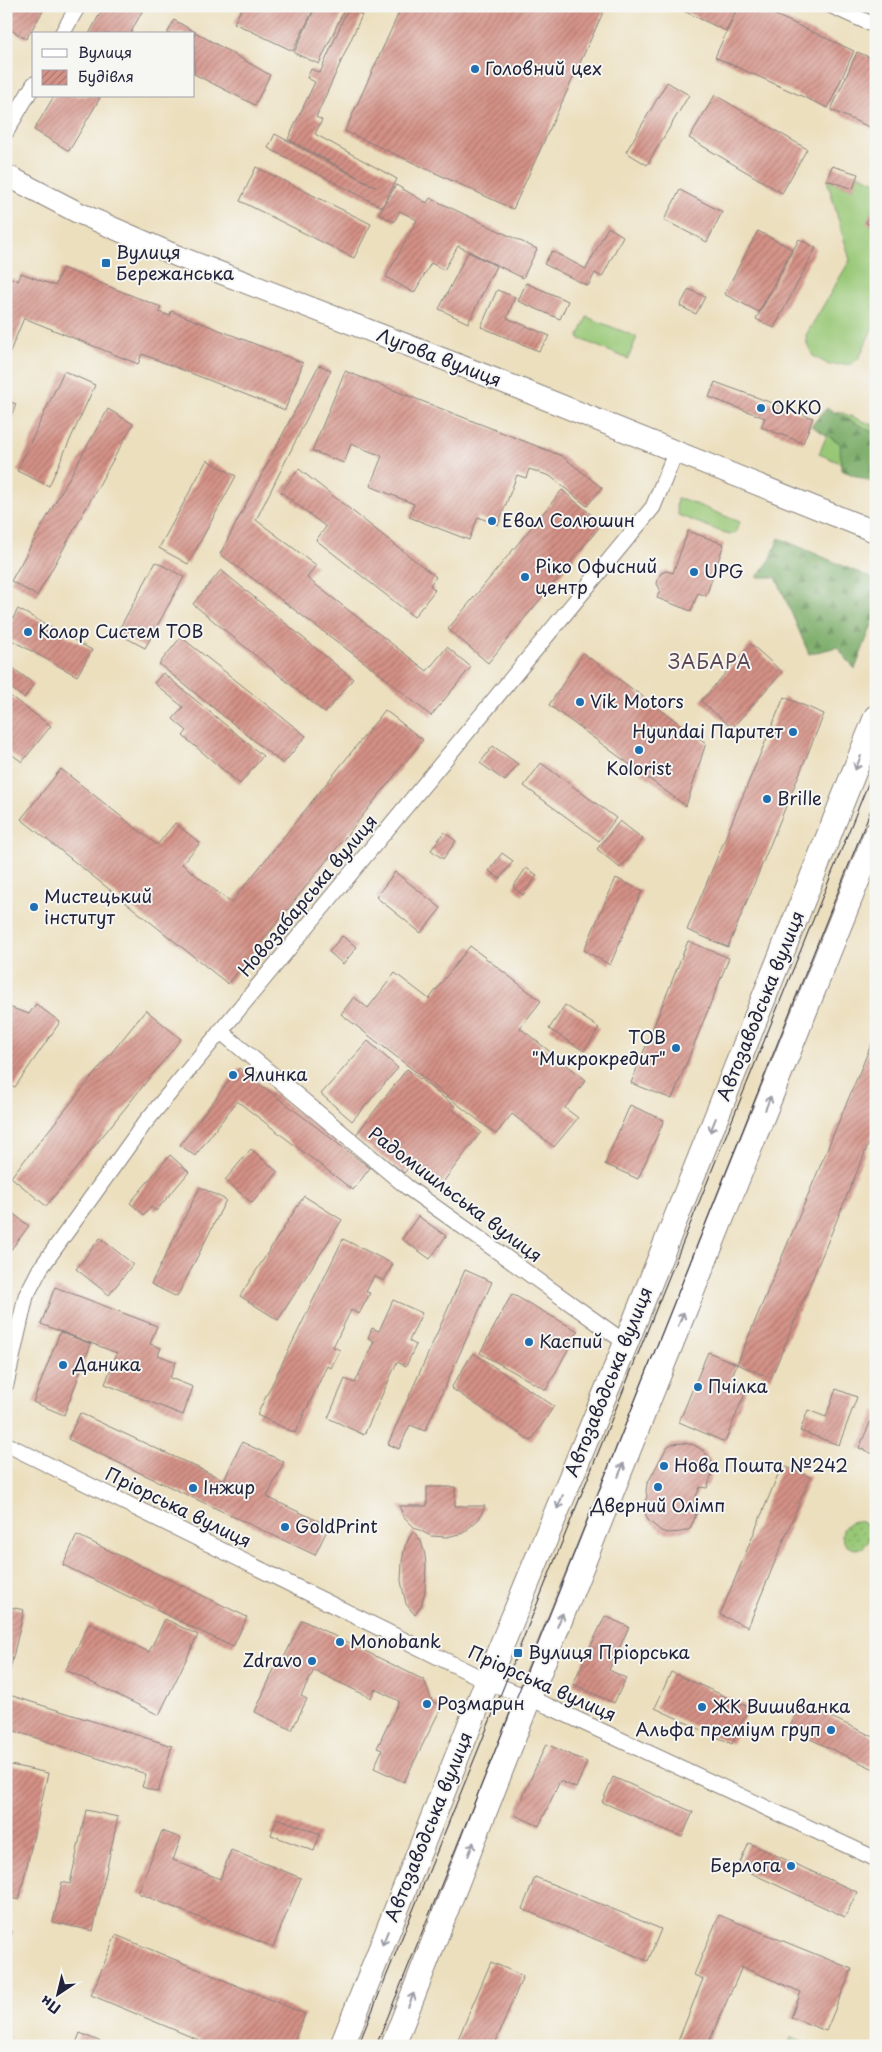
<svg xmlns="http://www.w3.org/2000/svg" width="882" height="2052" viewBox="0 0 882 2052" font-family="'Playpen Sans',sans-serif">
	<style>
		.grass { fill: #98c876; stroke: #5d7558 }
		.forest { fill: url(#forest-firs); stroke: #4e6751 }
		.park { fill: url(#park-dots); stroke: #5d7558 }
		.building { fill: url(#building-hatch) }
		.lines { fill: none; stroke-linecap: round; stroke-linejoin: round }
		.minor-casing { stroke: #87807c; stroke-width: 17 }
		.secondary-casing { stroke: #87807c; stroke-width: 23 }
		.primary-casing { stroke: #87807c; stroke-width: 26 }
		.minor { stroke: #fff; stroke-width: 15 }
		.secondary { stroke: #fff; stroke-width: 21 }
		.primary { stroke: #fff; stroke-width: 24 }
		.tram { stroke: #22223b; stroke-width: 1 }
		.oneway { stroke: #9c9ca7 }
		.poi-dot { fill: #1f6fb2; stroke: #f6f6f2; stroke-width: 2 }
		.labels { text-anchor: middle; stroke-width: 4; stroke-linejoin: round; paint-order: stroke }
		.poi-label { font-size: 18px; fill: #22223b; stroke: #f6f6f2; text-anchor: start }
		.street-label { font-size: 18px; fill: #22223b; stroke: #f6f6f2 }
		.neighbourhood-label { font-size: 19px; letter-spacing: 1px; fill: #604955; stroke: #f6f6f2 }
	</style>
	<defs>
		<pattern id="forest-firs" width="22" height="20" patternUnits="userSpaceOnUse" patternTransform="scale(1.25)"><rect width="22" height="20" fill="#7aac67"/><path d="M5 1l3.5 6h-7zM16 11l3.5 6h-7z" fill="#648c56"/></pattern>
		<pattern id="park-dots" width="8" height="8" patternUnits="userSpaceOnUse" patternTransform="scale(1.25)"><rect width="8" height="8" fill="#98c876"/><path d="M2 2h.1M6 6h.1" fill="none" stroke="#7ca262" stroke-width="1.8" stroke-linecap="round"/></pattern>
		<pattern id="building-hatch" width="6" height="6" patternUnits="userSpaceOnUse" patternTransform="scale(1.25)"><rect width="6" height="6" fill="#d49186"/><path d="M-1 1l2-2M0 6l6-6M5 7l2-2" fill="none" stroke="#ac766f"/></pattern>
	</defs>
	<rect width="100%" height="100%" fill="#f6f6f2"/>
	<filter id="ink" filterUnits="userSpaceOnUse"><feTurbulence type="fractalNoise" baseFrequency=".02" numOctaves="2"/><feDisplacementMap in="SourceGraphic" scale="10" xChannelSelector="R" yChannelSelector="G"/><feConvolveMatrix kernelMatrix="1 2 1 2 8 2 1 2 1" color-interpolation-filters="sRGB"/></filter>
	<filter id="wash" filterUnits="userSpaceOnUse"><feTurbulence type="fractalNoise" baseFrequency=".0096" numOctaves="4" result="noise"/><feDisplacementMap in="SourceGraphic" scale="20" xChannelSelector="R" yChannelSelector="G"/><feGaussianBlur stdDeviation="1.12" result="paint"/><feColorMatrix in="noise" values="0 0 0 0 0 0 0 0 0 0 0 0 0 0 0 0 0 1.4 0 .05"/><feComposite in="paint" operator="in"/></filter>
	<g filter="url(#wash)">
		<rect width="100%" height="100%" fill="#ecdfbe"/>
		<path class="grass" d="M 858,174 L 876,182 L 876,202 L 867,222 L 876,227 L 876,320 L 859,358 L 851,364 L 829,365 L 813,356 L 807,344 L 806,335 L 850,260 L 827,180 L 853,189 Z
			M 587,317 L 637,337 L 628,359 L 578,338 Z
			M 837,411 L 876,426 L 876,478 L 819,454 Z
			M 677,499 L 683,499 L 740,522 L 736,532 L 730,535 L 678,515 L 676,506 Z
			M 791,2037 L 811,2046 L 788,2046 Z"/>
		<path class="forest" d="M 827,408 L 876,434 L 876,484 L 841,470 L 840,443 L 811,426 Z
			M 779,538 L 876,580 L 876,614 L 855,669 L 837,647 L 809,654 L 776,577 L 757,577 L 770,560 Z"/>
		<path class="park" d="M842 1535a14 14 0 1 1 28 0a14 14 0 1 1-28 0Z"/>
		<g id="blocks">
			<path class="building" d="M 6,6 L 46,6 L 26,39 L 6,27 Z
				M 104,6 L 145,6 L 130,34 L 89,34 Z
				M 243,6 L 315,6 L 293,51 L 234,23 Z
				M 316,6 L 346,6 L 319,64 L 294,53 Z
				M 402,6 L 606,6 L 513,209 L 345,131 Z
				M 673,6 L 756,6 L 854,51 L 828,108 L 715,57 L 737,9 L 726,31 Z
				M 348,8 L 362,15 L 316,117 L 322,120 L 315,134 L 397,179 L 382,207 L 268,148 L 275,134 L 376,187 L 288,139 L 315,82 L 307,78 L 311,69 L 320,73 Z
				M 174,20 L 270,75 L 255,105 L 194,74 L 194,34 L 167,34 Z
				M 857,52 L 876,60 L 876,130 L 831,110 Z
				M 667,82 L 689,95 L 647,165 L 626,152 Z
				M 715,95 L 807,149 L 782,193 L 689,138 Z
				M 54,96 L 97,96 L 100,98 L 69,151 L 34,130 Z
				M 832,166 L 858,174 L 853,189 L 827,180 Z
				M 256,167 L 371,224 L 354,258 L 240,201 Z
				M 396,185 L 427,203 L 430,198 L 537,249 L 523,278 L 458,246 L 444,270 L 431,263 L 414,293 L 386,277 L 417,220 L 400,211 L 394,222 L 379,214 Z
				M 680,190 L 722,212 L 707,242 L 664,220 Z
				M 876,202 L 876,227 L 866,223 Z
				M 608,227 L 623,236 L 602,277 L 595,273 L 588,286 L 544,264 L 552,251 L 586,269 Z
				M 758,231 L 792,249 L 759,312 L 724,294 Z
				M 799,239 L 816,248 L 774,328 L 756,319 Z
				M 468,252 L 496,266 L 468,323 L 439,309 Z
				M 62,268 L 161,307 L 159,312 L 170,316 L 171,311 L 303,363 L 285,410 L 142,354 L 138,364 L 24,318 L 6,361 L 6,276 L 18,281 L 21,273 L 55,286 Z
				M 526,283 L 568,301 L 560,319 L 518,301 Z
				M 689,289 L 705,297 L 696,314 L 680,306 Z
				M 497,290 L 515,297 L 507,318 L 550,336 L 539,351 L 481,327 Z
				M 319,365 L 331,370 L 256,520 L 316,565 L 307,578 L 427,671 L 447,647 L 471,667 L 431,716 L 384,677 L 220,554 Z
				M 64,371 L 95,385 L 49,486 L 17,471 Z
				M 345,371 L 562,456 L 602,488 L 587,506 L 550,476 L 529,469 L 526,478 L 517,475 L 498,525 L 478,517 L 469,540 L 409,517 L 414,504 L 370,486 L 382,456 L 351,444 L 344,463 L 312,451 Z
				M 715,382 L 813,418 L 803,443 L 761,427 L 765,418 L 709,397 Z
				M 6,400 L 16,404 L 6,428 Z
				M 108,409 L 133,424 L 37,596 L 11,581 Z
				M 207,460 L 236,476 L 188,564 L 159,548 Z
				M 299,469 L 436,577 L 430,585 L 435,590 L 414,617 L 316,540 L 326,527 L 281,492 Z
				M 562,490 L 602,524 L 488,663 L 448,629 Z
				M 688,531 L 724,544 L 706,596 L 698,593 L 691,611 L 657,598 L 660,589 L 657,584 L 658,579 L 661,573 L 667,571 L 673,573 Z
				M 156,562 L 184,577 L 145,648 L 117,633 Z
				M 221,570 L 353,679 L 325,713 L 193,604 Z
				M 18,609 L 92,650 L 77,676 L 6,637 L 6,632 Z
				M 181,637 L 306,736 L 283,764 L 159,664 Z
				M 751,644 L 782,672 L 732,728 L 701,701 Z
				M 583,653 L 706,743 L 686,806 L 549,705 Z
				M 6,663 L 34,684 L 24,698 L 6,684 Z
				M 163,673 L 263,756 L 240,784 L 183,736 L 187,731 L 173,719 L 183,707 L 154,683 Z
				M 6,693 L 51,726 L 22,762 L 6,750 Z
				M 784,697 L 824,714 L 728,947 L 687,930 Z
				M 385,710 L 423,740 L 228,984 L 21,819 L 61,769 L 157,845 L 175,823 L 200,843 L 182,864 L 231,903 Z
				M 493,746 L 518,764 L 505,781 L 480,763 Z
				M 541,763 L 616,818 L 599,841 L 524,786 Z
				M 620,821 L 643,839 L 620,868 L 597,849 Z
				M 444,832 L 456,841 L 443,859 L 431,850 Z
				M 502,853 L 513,861 L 500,879 L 489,871 Z
				M 526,868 L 537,875 L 523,895 L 513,887 Z
				M 395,872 L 441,908 L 421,933 L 376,897 Z
				M 616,878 L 642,891 L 610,965 L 584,950 Z
				M 342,936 L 357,947 L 343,964 L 329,952 Z
				M 688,941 L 729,958 L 672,1099 L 631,1083 Z
				M 470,946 L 541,1001 L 520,1028 L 586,1080 L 565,1108 L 578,1118 L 554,1147 L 512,1114 L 496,1134 L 341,1014 L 354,997 L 368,1008 L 395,973 L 429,999 Z
				M 36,1004 L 60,1022 L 15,1087 L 6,1084 L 6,1006 L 29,1014 Z
				M 565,1005 L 599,1028 L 584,1051 L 549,1029 Z
				M 146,1010 L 181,1039 L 46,1206 L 11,1177 Z
				M 876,1033 L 876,1126 L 771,1378 L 737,1364 Z
				M 368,1041 L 398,1068 L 352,1121 L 321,1094 Z
				M 239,1068 L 370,1168 L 353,1190 L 237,1101 L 195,1156 L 180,1145 Z
				M 407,1069 L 456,1107 L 453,1110 L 481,1132 L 440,1186 L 412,1164 L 404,1173 L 355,1136 Z
				M 630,1105 L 664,1120 L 638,1179 L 605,1164 Z
				M 251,1149 L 278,1172 L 252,1203 L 225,1180 Z
				M 170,1155 L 189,1172 L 156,1211 L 151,1207 L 144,1215 L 130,1203 Z
				M 200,1187 L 226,1200 L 177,1297 L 151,1284 Z
				M 304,1196 L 342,1220 L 278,1320 L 240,1296 Z
				M 6,1208 L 29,1226 L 6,1256 Z
				M 418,1216 L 446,1236 L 430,1259 L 402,1239 Z
				M 100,1238 L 133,1264 L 109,1295 L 76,1269 Z
				M 343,1239 L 393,1264 L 384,1281 L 374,1276 L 366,1292 L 370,1293 L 359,1314 L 351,1310 L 333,1347 L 340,1350 L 331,1368 L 327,1366 L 295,1433 L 257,1415 Z
				M 465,1270 L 492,1282 L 425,1431 L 410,1425 L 399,1449 L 388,1444 Z
				M 55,1287 L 157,1326 L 150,1344 L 161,1348 L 158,1355 L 176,1362 L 170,1378 L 193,1387 L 183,1415 L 105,1384 L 117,1353 L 41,1324 Z
				M 512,1294 L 578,1331 L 546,1390 L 480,1353 Z
				M 393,1300 L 422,1313 L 409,1341 L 416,1345 L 406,1366 L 397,1362 L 364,1435 L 328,1418 L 345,1379 L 355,1383 L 374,1341 L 368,1338 L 372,1328 L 379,1331 Z
				M 60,1332 L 91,1344 L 64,1415 L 33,1402 Z
				M 708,1352 L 737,1364 L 730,1381 L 747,1388 L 725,1442 L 679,1422 Z
				M 473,1353 L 554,1406 L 531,1441 L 451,1388 Z
				M 836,1389 L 857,1397 L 839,1445 L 800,1431 L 808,1410 L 826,1417 Z
				M 876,1409 L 876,1455 L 859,1448 Z
				M 80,1413 L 224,1480 L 242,1442 L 284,1462 L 267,1497 L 329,1526 L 315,1555 L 68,1439 Z
				M 683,1443 L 694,1445 L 704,1451 L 711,1461 L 713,1471 L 707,1488 L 700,1487 L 693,1504 L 699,1507 L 690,1529 L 681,1532 L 667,1533 L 661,1531 L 648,1520 L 642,1506 L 647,1497 L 646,1491 L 647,1484 L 667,1447 L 672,1444 Z
				M 782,1465 L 810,1477 L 748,1627 L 720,1615 Z
				M 427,1487 L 455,1487 L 455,1506 L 485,1506 L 479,1519 L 463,1533 L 447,1537 L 431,1536 L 415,1528 L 404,1517 L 399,1506 L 427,1506 Z
				M 413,1531 L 421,1541 L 425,1555 L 426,1566 L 425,1591 L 421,1606 L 415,1615 L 406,1604 L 401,1581 L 402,1562 L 405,1546 Z
				M 77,1535 L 247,1617 L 233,1647 L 63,1565 Z
				M 6,1606 L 24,1610 L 7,1683 L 6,1683 Z
				M 605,1616 L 629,1627 L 609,1670 L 626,1678 L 614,1703 L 573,1684 Z
				M 165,1619 L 198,1635 L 159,1715 L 66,1670 L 89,1623 L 149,1652 Z
				M 302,1620 L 424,1680 L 432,1701 L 442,1706 L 404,1782 L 374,1768 L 382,1750 L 377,1748 L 399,1701 L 375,1689 L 371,1698 L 314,1670 L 301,1696 L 307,1699 L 292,1730 L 255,1712 L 279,1658 L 283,1660 Z
				M 671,1672 L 749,1707 L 732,1744 L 655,1708 Z
				M 6,1694 L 172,1746 L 158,1792 L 142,1787 L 146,1774 L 6,1728 Z
				M 801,1703 L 876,1738 L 876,1770 L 789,1729 Z
				M 546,1744 L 587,1762 L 576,1788 L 560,1781 L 539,1826 L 515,1815 Z
				M 6,1764 L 48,1773 L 19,1900 L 6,1897 Z
				M 613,1777 L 693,1812 L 682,1837 L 602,1802 Z
				M 86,1810 L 118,1817 L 93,1931 L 53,1922 L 62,1882 L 70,1884 Z
				M 277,1818 L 320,1834 L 314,1851 L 271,1835 Z
				M 162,1831 L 181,1838 L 173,1860 L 220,1879 L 231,1850 L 301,1878 L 273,1947 L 138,1893 Z
				M 749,1843 L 857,1892 L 845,1917 L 738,1867 Z
				M 535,1877 L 661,1929 L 648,1961 L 522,1909 Z
				M 719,1915 L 852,1969 L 826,2031 L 791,2017 L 801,1992 L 742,1967 L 707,2046 L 676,2046 L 703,1979 L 694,1975 Z
				M 6,1930 L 12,1932 L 7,1956 L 6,1955 Z
				M 116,1935 L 305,2014 L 292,2046 L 213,2046 L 91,1995 Z
				M 491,1962 L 523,1976 L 494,2046 L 455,2046 Z
				M 80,2033 L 110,2046 L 75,2046 Z"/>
		</g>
	</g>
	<g filter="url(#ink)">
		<use href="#blocks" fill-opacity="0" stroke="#87807c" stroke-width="1"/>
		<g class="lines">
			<g class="minor-casing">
				<path id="minor" d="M 832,6 L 876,26
					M 62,34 L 78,6
					M 6,132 L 34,84
					M 220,1031 L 407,1187 L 626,1343
					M 6,1384 L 26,1296 L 40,1269 L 144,1124 L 653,507 L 676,451
					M 6,1444 L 487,1681 L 548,1706 L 876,1859"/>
			</g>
			<g class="secondary-casing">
				<path id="secondary" d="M 6,175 L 77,212 L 177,256 L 513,386 L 876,532"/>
			</g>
			<g class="primary-casing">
				<path id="primary" d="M 342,2046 L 496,1659 L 626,1343 L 876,717
					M 393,2046 L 538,1675 L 876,834"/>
			</g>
			<use href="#minor" class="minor"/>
			<use href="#secondary" class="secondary"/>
			<use href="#primary" class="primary"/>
			<path class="tram" d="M 358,2046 C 532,1619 703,1191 876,764
				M 376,2046 C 545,1630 709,1213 876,797"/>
		</g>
		<defs><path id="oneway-shaft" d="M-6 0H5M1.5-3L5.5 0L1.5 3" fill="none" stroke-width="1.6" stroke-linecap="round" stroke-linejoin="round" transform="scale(1.25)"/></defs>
		<g class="oneway">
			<use href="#oneway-shaft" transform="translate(858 763) rotate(112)"/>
			<use href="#oneway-shaft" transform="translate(768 1103) rotate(-68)"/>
			<use href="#oneway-shaft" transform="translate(713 1125) rotate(112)"/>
			<use href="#oneway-shaft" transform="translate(681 1319) rotate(-68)"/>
			<use href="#oneway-shaft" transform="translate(621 1470) rotate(-68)"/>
			<use href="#oneway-shaft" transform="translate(560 1502) rotate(112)"/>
			<use href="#oneway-shaft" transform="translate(560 1620) rotate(-68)"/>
			<use href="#oneway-shaft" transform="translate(471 1849) rotate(-69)"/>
			<use href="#oneway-shaft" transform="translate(385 1938) rotate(112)"/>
			<use href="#oneway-shaft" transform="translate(411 2000) rotate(-68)"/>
		</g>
	</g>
	<g class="poi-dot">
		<circle cx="475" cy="69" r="5"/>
		<rect x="101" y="258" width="10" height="10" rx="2.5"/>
		<circle cx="761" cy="408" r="5"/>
		<circle cx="492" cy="521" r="5"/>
		<circle cx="694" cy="572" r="5"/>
		<circle cx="525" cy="577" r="5"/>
		<circle cx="28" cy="632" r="5"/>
		<circle cx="580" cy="702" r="5"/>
		<circle cx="793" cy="732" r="5"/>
		<circle cx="639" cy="750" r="5"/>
		<circle cx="767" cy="799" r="5"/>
		<circle cx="34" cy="907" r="5"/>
		<circle cx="676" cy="1048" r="5"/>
		<circle cx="233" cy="1075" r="5"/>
		<circle cx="529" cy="1342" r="5"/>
		<circle cx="63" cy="1365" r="5"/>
		<circle cx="698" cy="1387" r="5"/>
		<circle cx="664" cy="1466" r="5"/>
		<circle cx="658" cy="1487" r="5"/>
		<circle cx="193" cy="1488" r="5"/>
		<circle cx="285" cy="1527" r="5"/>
		<circle cx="340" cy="1642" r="5"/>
		<rect x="513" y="1648" width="10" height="10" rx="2.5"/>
		<circle cx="312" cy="1661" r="5"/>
		<circle cx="427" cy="1704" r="5"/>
		<circle cx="702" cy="1707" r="5"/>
		<circle cx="831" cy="1730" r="5"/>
		<circle cx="791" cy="1866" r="5"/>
	</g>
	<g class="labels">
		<g class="poi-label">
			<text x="485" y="75">Головний цех</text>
			<text x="116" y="259">Вулиця<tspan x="116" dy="21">Бережанська</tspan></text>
			<text x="771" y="414">ОККО</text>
			<text x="502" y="527">Евол Солюшин</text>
			<text x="535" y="573">Ріко Офисний<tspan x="535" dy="21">центр</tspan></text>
			<text x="704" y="578">UPG</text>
			<text x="38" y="638">Колор Систем ТОВ</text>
			<text x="590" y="708">Vik Motors</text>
			<text x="783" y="738" text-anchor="end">Hyundai Паритет</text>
			<text x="639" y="775" text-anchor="middle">Kolorist</text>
			<text x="777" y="805">Brille</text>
			<text x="44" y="903">Мистецький<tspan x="44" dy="21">інститут</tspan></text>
			<text x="666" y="1044" text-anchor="end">ТОВ<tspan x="666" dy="21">"Микрокредит"</tspan></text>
			<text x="243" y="1081">Ялинка</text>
			<text x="539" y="1348">Каспий</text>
			<text x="73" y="1371">Даника</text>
			<text x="708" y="1393">Пчілка</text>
			<text x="674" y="1472">Нова Пошта №242</text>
			<text x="203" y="1494">Інжир</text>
			<text x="658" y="1512" text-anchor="middle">Дверний Олімп</text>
			<text x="295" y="1533">GoldPrint</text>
			<text x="350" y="1648">Monobank</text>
			<text x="528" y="1659">Вулиця Пріорська</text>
			<text x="302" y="1667" text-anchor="end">Zdravo</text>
			<text x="437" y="1710">Розмарин</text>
			<text x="712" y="1713">ЖК Вишиванка</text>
			<text x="821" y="1736" text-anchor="end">Альфа преміум груп</text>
			<text x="781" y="1872" text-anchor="end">Берлога</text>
		</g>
		<g class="street-label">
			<text transform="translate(439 358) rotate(21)" y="6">Лугова вулиця</text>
			<text transform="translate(308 896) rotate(-50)" y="6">Новозабарська вулиця</text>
			<text transform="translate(761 1006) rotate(-68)" y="6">Автозаводська вулиця</text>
			<text transform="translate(455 1195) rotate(37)" y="6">Радомишльська вулиця</text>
			<text transform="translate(609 1382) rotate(-68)" y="6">Автозаводська вулиця</text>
			<text transform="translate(178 1508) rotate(26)" y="6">Пріорська вулиця</text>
			<text transform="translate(542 1684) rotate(24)" y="6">Пріорська вулиця</text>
			<text transform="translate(429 1827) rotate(-68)" y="6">Автозаводська вулиця</text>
		</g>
		<g class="neighbourhood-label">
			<text x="710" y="669">ЗАБАРА</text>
		</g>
	</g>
	<rect width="882" height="2052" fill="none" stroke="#f6f6f2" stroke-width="25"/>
	<rect x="32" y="32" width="162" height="65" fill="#f6f6f2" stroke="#a1a1a9"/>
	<rect x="42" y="49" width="25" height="8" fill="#ffffff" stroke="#a1a1a9"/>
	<text x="78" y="58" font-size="15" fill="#22223b">Вулиця</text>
	<rect x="42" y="70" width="25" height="15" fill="url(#building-hatch)" stroke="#a1a1a9"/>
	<text x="78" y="82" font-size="15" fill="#22223b">Будівля</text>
	<g transform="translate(58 1994) rotate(215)" stroke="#f6f6f2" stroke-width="4" paint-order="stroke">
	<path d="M0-4L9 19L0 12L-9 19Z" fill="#22223b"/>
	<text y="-8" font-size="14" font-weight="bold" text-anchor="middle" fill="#22223b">Пн</text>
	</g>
</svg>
